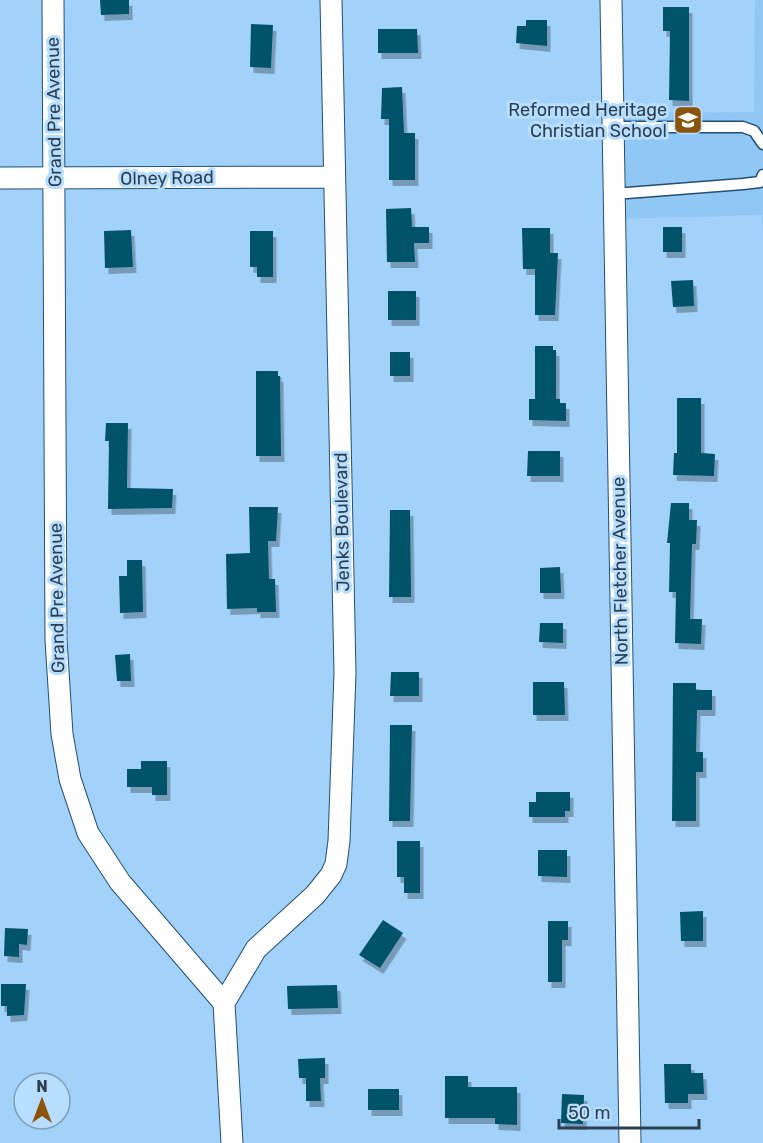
<svg xmlns="http://www.w3.org/2000/svg" width="763" height="1143" viewBox="0 0 763 1143" font-family="Rubik,sans-serif">
	<style>
		.built { fill: #91c7f5 }
		.building { fill: #045269; filter: url(#shadow) }
		.lines { fill: none; stroke-linecap: round; stroke-linejoin: round }
		.service-casing { stroke: #224f71; stroke-width: 13 }
		.minor-casing { stroke: #224f71; stroke-width: 23 }
		.service { stroke: #fff; stroke-width: 10 }
		.minor { stroke: #fff; stroke-width: 21 }
		.labels { text-anchor: middle; stroke-width: 6; stroke-linejoin: round; paint-order: stroke }
		.poi-label { font-size: 18px; fill: #2b3f4f; stroke: #b7defe; text-anchor: end }
		.street-label { font-size: 18px; fill: #2b3f4f; stroke: #b7defe }
	</style>
	<defs>
		<filter id="shadow"><feDropShadow dx="3.5" dy="6" stdDeviation="0" flood-color="#0004"/></filter>
	</defs>
	<rect width="100%" height="100%" fill="#a2d2fa"/>
	<path class="built" d="M 755,0 L 763,0 L 763,242 L 762,215 L 614,219 L 613,113 L 754,112 Z"/>
	<path class="building" d="M 100,0 L 129,0 L 129,14 L 101,15 Z
		M 663,7 L 689,7 L 689,101 L 669,100 L 670,31 L 663,31 Z
		M 526,20 L 547,20 L 547,46 L 516,43 L 517,26 L 526,26 Z
		M 251,24 L 273,25 L 271,68 L 250,67 Z
		M 378,29 L 417,29 L 418,53 L 378,53 Z
		M 402,87 L 404,133 L 415,133 L 415,180 L 389,180 L 389,119 L 381,119 L 382,88 Z
		M 411,208 L 412,227 L 429,227 L 429,243 L 414,243 L 415,262 L 387,262 L 386,209 Z
		M 663,227 L 682,227 L 682,252 L 663,252 Z
		M 522,228 L 550,228 L 550,253 L 558,253 L 555,315 L 535,315 L 535,269 L 523,269 Z
		M 131,230 L 133,267 L 105,268 L 104,231 Z
		M 250,231 L 273,231 L 273,277 L 257,277 L 257,267 L 250,267 Z
		M 693,280 L 694,306 L 673,307 L 671,281 Z
		M 388,291 L 416,291 L 416,320 L 388,320 Z
		M 535,346 L 553,346 L 553,350 L 556,350 L 556,399 L 560,399 L 560,403 L 566,403 L 566,421 L 529,420 L 529,399 L 535,399 Z
		M 390,352 L 410,352 L 410,376 L 390,376 Z
		M 256,371 L 278,371 L 278,376 L 280,376 L 281,456 L 256,456 Z
		M 677,398 L 701,398 L 701,453 L 715,454 L 714,476 L 673,475 L 674,453 L 677,453 Z
		M 106,423 L 128,423 L 127,488 L 173,489 L 172,508 L 108,509 L 109,441 L 105,441 Z
		M 528,451 L 560,451 L 560,476 L 527,476 Z
		M 671,503 L 689,503 L 689,520 L 697,520 L 696,544 L 692,544 L 690,619 L 702,619 L 701,644 L 675,643 L 676,592 L 669,592 L 670,543 L 667,543 Z
		M 249,507 L 278,507 L 276,541 L 268,541 L 269,579 L 275,579 L 276,612 L 257,612 L 257,608 L 227,609 L 226,554 L 250,553 Z
		M 390,510 L 410,510 L 411,597 L 389,597 Z
		M 127,560 L 142,560 L 143,612 L 120,613 L 119,576 L 127,576 Z
		M 560,567 L 561,593 L 540,593 L 540,568 Z
		M 540,623 L 563,623 L 563,643 L 539,642 Z
		M 130,654 L 131,681 L 117,681 L 115,655 Z
		M 391,672 L 419,672 L 419,696 L 390,696 Z
		M 533,682 L 564,682 L 565,715 L 533,715 Z
		M 673,683 L 696,683 L 696,690 L 712,690 L 712,710 L 697,710 L 696,752 L 703,752 L 703,772 L 696,772 L 696,821 L 672,821 Z
		M 390,725 L 412,725 L 410,821 L 389,821 Z
		M 141,761 L 167,761 L 167,795 L 152,795 L 152,787 L 127,787 L 127,769 L 141,769 Z
		M 536,792 L 570,792 L 570,811 L 565,811 L 565,817 L 529,817 L 529,802 L 536,802 Z
		M 397,841 L 420,841 L 420,893 L 404,893 L 404,877 L 397,877 Z
		M 538,850 L 567,850 L 567,877 L 538,876 Z
		M 703,911 L 703,941 L 681,941 L 680,912 Z
		M 383,920 L 403,933 L 380,968 L 359,955 Z
		M 548,921 L 568,921 L 568,940 L 562,940 L 562,982 L 548,982 Z
		M 5,928 L 28,929 L 27,945 L 19,944 L 19,957 L 4,956 Z
		M 1,984 L 26,984 L 24,1015 L 7,1016 L 7,1006 L 1,1006 Z
		M 337,985 L 338,1008 L 288,1009 L 287,986 Z
		M 325,1058 L 325,1078 L 320,1078 L 321,1101 L 306,1101 L 306,1078 L 299,1078 L 298,1059 Z
		M 664,1064 L 691,1064 L 691,1073 L 703,1073 L 704,1094 L 688,1094 L 688,1103 L 665,1103 Z
		M 445,1076 L 468,1076 L 468,1087 L 517,1087 L 517,1125 L 495,1124 L 495,1118 L 445,1118 Z
		M 368,1089 L 399,1089 L 399,1110 L 368,1110 Z
		M 562,1094 L 584,1095 L 583,1124 L 561,1123 Z"/>
	<g class="lines">
		<g class="service-casing">
			<path id="service" d="M 613,127 L 743,127 L 754,131 L 763,144
				M 614,194 L 743,184 L 760,182 L 763,175"/>
		</g>
		<g class="minor-casing">
			<path id="minor" d="M 53,0 L 56,640 L 62,734 L 70,779 L 88,833 L 120,882 L 224,1003 L 232,1143
				M 611,0 L 630,1143
				M 0,178 L 334,177
				M 224,1003 L 256,949 L 315,895 L 331,875 L 336,864 L 339,841 L 345,673 L 331,0"/>
		</g>
		<use href="#service" class="service"/>
		<use href="#minor" class="minor"/>
	</g>
	<defs>
		<g id="school-square" transform="scale(1.5)"><rect x="-9" y="-9" width="18" height="18" rx="4" fill="#8c530b" stroke="#b7defe"/><path d="M0-5L7-2L0 1L-7-2ZM-4 1L0 2.5L4 1V4Q0 6-4 4Z" fill="#fff"/></g>
	</defs>
	<g fill-rule="evenodd">
		<use href="#school-square" x="688" y="120"/>
	</g>
	<g class="labels">
		<g class="poi-label">
			<text x="667" y="116">Reformed Heritage<tspan x="667" dy="21">Christian School</tspan></text>
		</g>
		<g class="street-label">
			<text transform="translate(54 112) rotate(-91)" y="6">Grand Pre Avenue</text>
			<text transform="translate(167 178) rotate(-1)" y="6">Olney Road</text>
			<text transform="translate(342 522) rotate(-91)" y="6">Jenks Boulevard</text>
			<text transform="translate(620 571) rotate(-91)" y="6">North Fletcher Avenue</text>
			<text transform="translate(57 598) rotate(-91)" y="6">Grand Pre Avenue</text>
		</g>
	</g>
	<g transform="translate(42 1101)"><circle r="28" fill="#b7defe" stroke="#7f9eb8" stroke-width="1.5"/>
	<path d="M0-4.5L10 22L0 15L-10 22Z" fill="#8c530b"/>
	<text y="-9" font-size="16" font-weight="bold" text-anchor="middle" fill="#2b3f4f">N</text>
	</g>
	<path d="M559 1119v9h140v-9" fill="none" stroke="#2b3f4f" stroke-width="3"/>
	<text x="568" y="1119" font-size="18" fill="#2b3f4f" stroke="#b7defe" stroke-width="4.5" paint-order="stroke">50 m</text>
</svg>
